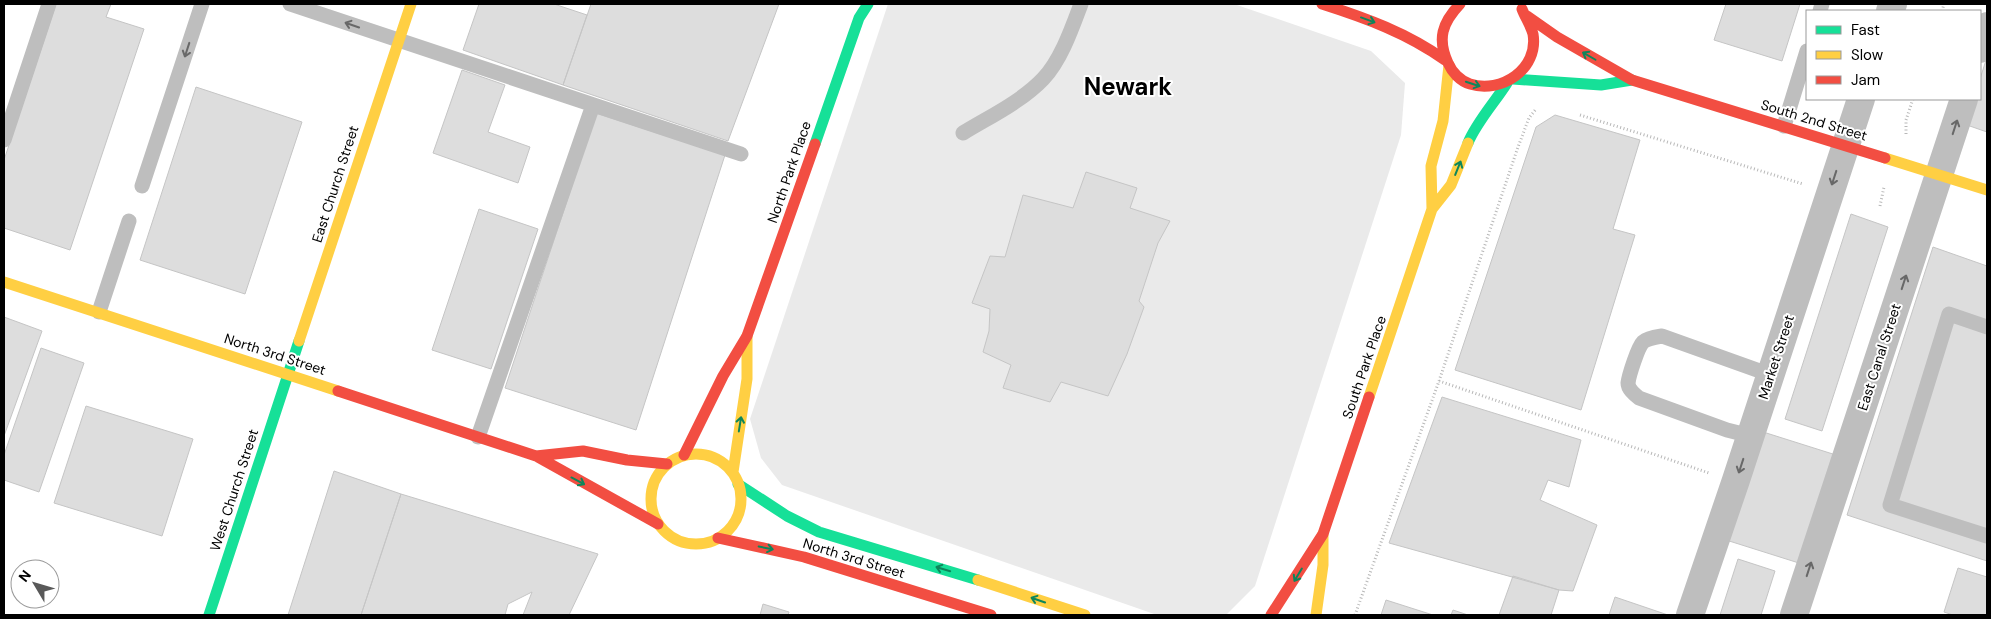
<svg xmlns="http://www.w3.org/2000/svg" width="1991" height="619" viewBox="0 0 1991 619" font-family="'DM Sans',sans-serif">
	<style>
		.green { fill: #eaeaea }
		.building { fill: #ddd; stroke: #c5c5c5 }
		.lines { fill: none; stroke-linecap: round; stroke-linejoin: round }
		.path { stroke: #b8b8b8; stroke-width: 3; stroke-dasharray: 1 2.5; stroke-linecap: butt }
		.lane { stroke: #bebebe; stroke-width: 15 }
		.street { stroke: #bebebe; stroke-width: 28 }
		.fast { stroke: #16e098; stroke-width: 11 }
		.slow { stroke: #ffcf43; stroke-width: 11 }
		.jam { stroke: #f24e42; stroke-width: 11 }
		.oneway { stroke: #0d865b }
		.oneway2 { stroke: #686868 }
		.labels { text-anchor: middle; stroke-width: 4; stroke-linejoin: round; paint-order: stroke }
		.street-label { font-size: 14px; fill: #000; stroke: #fff }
		.town-label { font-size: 24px; font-weight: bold; fill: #000; stroke: #fff }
	</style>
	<rect width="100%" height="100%" fill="#fff"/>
	<path class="green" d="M 888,4 L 1234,4 L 1371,51 L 1405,83 L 1401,135 L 1255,586 L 1226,615 L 1157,615 L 782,485 L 761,458 L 750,419 Z"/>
	<path class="building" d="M 56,4 L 111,4 L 106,17 L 144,29 L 70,250 L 4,228 L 4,160 Z
		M 479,4 L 554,4 L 587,15 L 563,85 L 463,50 Z
		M 591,4 L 779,4 L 728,141 L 563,85 Z
		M 1726,4 L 1800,4 L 1782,61 L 1714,40 Z
		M 1987,57 L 1987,132 L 1964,124 L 1973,99 L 1980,99 L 1980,79 Z
		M 462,70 L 505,85 L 488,132 L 530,147 L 518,183 L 433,153 Z
		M 196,87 L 302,122 L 245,294 L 140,260 Z
		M 596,113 L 725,155 L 636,430 L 505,388 Z
		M 1555,115 L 1640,140 L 1613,229 L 1635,235 L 1581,410 L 1455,370 L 1536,127 Z
		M 1086,172 L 1137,188 L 1130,208 L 1170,221 L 1158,243 L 1139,301 L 1144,307 L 1127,354 L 1108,396 L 1061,382 L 1050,402 L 1003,388 L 1011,365 L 983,352 L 989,331 L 990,309 L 972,303 L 990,256 L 1005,257 L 1023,195 L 1073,208 Z
		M 479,209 L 538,229 L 491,369 L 432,350 Z
		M 1851,214 L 1888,227 L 1822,431 L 1785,419 Z
		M 1933,247 L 1987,266 L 1987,561 L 1847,515 Z
		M 4,317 L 42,331 L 4,436 Z
		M 41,348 L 84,363 L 39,492 L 4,480 L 4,455 Z
		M 1442,397 L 1581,440 L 1569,487 L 1548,480 L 1540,500 L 1597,525 L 1573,591 L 1559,590 L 1389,543 Z
		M 86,406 L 193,439 L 162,536 L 54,503 Z
		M 1760,431 L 1836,455 L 1802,564 L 1726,540 Z
		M 334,471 L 401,494 L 361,615 L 288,615 Z
		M 401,494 L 598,554 L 569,615 L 523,615 L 532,592 L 508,604 L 505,615 L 361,615 Z
		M 1738,559 L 1775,571 L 1761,615 L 1720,615 Z
		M 1958,568 L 1987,577 L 1987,615 L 1953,615 L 1944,612 Z
		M 1513,576 L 1559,590 L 1551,615 L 1499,615 Z
		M 1615,597 L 1668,615 L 1609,615 Z
		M 1386,600 L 1433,615 L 1381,615 Z
		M 763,604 L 789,612 L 788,615 L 760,615 Z
		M 1453,610 L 1468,615 L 1451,615 Z"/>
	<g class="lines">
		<path class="path" d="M 1942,11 L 1944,4
			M 1580,115 L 1803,184
			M 1906,134 L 1906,120 L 1913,99
			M 1880,206 L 1884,187
			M 1439,381 L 1709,473
			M 1355,615 L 1439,381 L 1518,147 L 1529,118 L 1536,109"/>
		<path class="lane" d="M 290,4 L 741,154
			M 1820,11 L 1822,4
			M 1784,126 L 1807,51
			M 963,133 C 989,117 1021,102 1043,79 C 1061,60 1072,28 1081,4
			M 4,140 L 49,4
			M 142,186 L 202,4
			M 99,312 L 129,221
			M 1987,327 L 1949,314 L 1890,505 L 1987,536
			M 1751,436 L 1727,430 L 1639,398 C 1634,394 1628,389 1628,383 C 1629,375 1638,347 1643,342 C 1648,338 1656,337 1662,336 L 1771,375
			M 478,437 L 593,105"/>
		<path class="street" d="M 1890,11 L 1893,4
			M 1980,49 L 1987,26
			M 1690,615 L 1736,480 L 1861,99
			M 1794,615 L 1964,99"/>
		<path class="fast" d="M 1513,79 L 1601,85 L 1632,80
			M 1468,143 C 1476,123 1495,102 1507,83
			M 815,144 L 859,18 L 868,4
			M 738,484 L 787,516 L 819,532 L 978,580
			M 209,615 L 299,341"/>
		<path class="slow" d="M 1885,158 L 1987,190
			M 1432,209 L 1431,166 L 1443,121 L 1449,65
			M 4,282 L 338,391
			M 299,341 L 411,4
			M 1369,397 L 1432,209 L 1451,185 L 1468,143
			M651 499a45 45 0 1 1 90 0a45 45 0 1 1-90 0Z
			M 733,472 L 747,379 L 747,336
			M 978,580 L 1085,615
			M 1316,615 L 1323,565 L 1323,534"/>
		<path class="jam" d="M 1322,4 C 1366,18 1407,33 1445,60
			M 1460,4 C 1442,23 1437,39 1448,63 C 1452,72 1460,81 1470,84 C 1501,94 1539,69 1533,34 C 1531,26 1525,17 1522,9
			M 1527,16 L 1557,37 L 1632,80 L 1885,158
			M 338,391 L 536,456 L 658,524
			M 684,455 L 723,376 L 747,336 L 815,144
			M 536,456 L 583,451 L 627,460 L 667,464
			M 718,538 L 804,557 L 991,615
			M 1271,615 L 1323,534 L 1369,397"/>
	</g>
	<defs><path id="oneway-shaft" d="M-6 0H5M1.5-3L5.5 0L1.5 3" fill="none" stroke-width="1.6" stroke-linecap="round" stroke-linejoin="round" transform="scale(1.25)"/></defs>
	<g class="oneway">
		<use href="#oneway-shaft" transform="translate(1368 20) rotate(20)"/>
		<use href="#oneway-shaft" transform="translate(1589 56) rotate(-150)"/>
		<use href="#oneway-shaft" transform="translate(1473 84) rotate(18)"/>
		<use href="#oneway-shaft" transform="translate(1458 168) rotate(-68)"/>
		<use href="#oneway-shaft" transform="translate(740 424) rotate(-81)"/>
		<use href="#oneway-shaft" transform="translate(578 481) rotate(28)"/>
		<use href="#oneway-shaft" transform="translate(766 548) rotate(12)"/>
		<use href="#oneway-shaft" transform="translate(943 569) rotate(-163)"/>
		<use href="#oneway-shaft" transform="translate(1298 575) rotate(121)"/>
		<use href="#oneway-shaft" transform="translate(1038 600) rotate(-161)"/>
	</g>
	<g class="oneway2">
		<use href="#oneway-shaft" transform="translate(352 25) rotate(-161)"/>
		<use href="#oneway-shaft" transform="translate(187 50) rotate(108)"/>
		<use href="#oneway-shaft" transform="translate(1955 127) rotate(-72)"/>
		<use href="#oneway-shaft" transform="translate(1834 178) rotate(108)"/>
		<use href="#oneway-shaft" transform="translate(1904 282) rotate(-72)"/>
		<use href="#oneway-shaft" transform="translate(1741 466) rotate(108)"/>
		<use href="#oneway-shaft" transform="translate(1809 569) rotate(-72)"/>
	</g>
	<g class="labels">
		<g class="street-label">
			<text transform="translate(1814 120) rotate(17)" y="5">South 2nd Street</text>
			<text transform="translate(789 172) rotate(-71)" y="5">North Park Place</text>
			<text transform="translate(335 184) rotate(-72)" y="5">East Church Street</text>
			<text transform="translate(275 354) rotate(18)" y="5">North 3rd Street</text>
			<text transform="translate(1776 357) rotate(-72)" y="5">Market Street</text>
			<text transform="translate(1879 357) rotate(-72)" y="5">East Canal Street</text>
			<text transform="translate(1364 367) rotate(-71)" y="5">South Park Place</text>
			<text transform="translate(234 490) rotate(-72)" y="5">West Church Street</text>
			<text transform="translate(854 558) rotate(17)" y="5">North 3rd Street</text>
		</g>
		<g class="town-label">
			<text x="1128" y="95">Newark</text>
		</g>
	</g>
	<rect width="1991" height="619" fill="none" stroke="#000000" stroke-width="10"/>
	<rect x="1806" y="10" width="175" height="90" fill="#ffffff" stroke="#999999"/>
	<rect x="1816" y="26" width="25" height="8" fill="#16e098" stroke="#999999"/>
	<text x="1851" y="35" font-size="15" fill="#000000">Fast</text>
	<rect x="1816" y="51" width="25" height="8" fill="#ffcf43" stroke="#999999"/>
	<text x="1851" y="60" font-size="15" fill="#000000">Slow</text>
	<rect x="1816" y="76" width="25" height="8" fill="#f24e42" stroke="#999999"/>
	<text x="1851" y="85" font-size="15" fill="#000000">Jam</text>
	<g transform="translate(35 584) rotate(308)"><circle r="24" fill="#ffffff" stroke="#999999"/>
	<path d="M0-4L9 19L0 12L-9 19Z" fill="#595959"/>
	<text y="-8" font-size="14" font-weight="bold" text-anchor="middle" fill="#000000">N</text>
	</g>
</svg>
